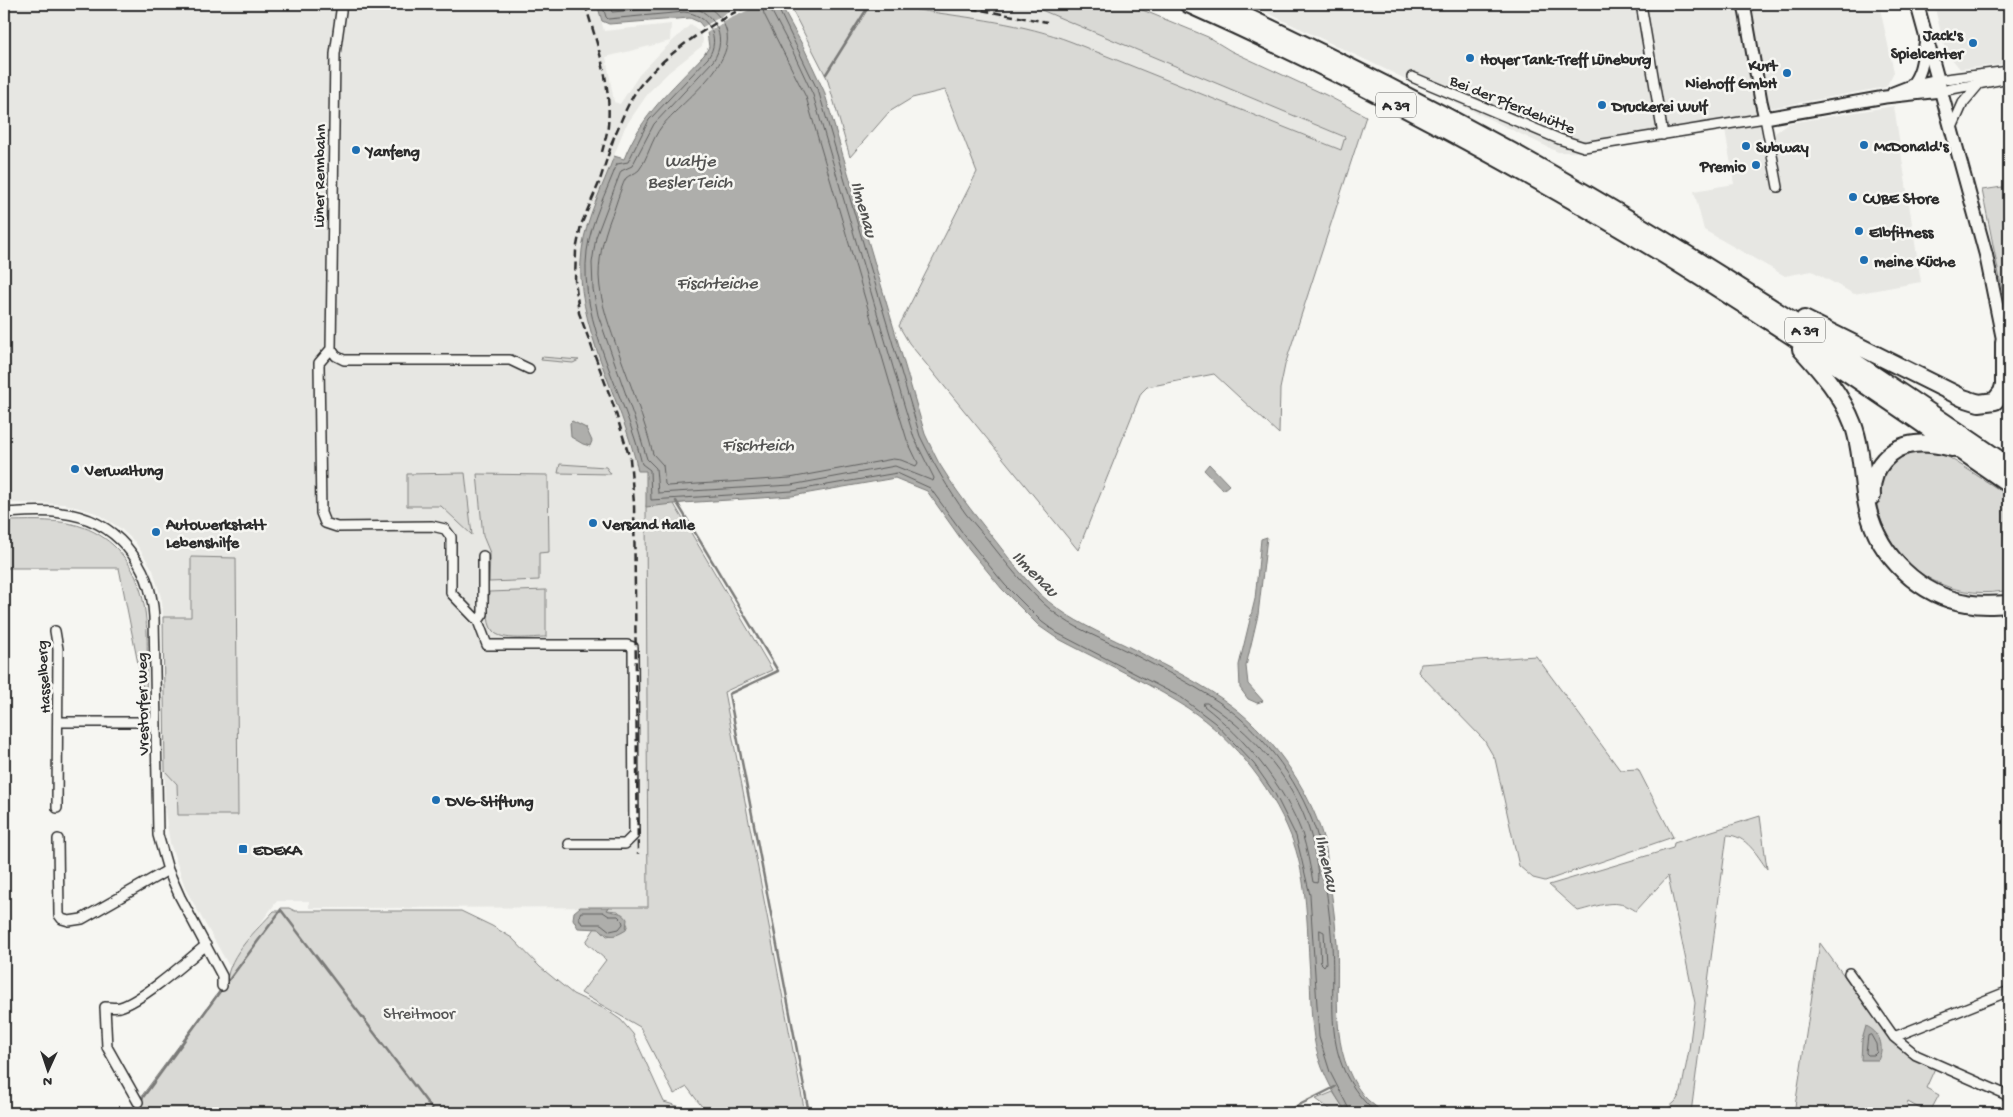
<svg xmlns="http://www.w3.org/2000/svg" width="2013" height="1117" viewBox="0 0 2013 1117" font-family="'Gochi Hand',sans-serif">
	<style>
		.built { fill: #e7e7e3 }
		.green { fill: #d9d9d5; stroke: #828280 }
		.water { fill: #aeaeab; stroke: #7a7a78 }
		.pier { fill: #f6f6f2 }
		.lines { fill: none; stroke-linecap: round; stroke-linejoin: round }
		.shore { stroke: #5f5f5e; stroke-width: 1 }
		.stream { stroke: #7a7a78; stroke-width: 2.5 }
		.minor-casing { stroke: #2b2b2b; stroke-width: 12 }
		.tertiary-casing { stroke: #2b2b2b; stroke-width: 15 }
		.secondary-casing { stroke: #2b2b2b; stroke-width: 16 }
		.motorway-casing { stroke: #2b2b2b; stroke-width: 20 }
		.minor { stroke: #f6f6f2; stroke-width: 9 }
		.tertiary { stroke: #f6f6f2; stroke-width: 11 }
		.secondary { stroke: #f6f6f2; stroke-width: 12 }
		.motorway { stroke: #f6f6f2; stroke-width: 16 }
		.rail { stroke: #2b2b2b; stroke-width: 2.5; stroke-dasharray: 8 4; stroke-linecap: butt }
		.poi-dot { fill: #1f6fb2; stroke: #f6f6f2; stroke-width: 2 }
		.labels { text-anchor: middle; stroke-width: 5; stroke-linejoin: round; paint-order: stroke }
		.shield { fill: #f6f6f2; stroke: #686867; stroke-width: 1 }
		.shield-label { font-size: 15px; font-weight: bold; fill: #2b2b2b }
		.poi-label { font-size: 16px; font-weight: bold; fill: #2b2b2b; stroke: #f6f6f2; text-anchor: start }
		.street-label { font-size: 16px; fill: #2b2b2b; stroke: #f6f6f2 }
		.park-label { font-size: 16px; fill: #565656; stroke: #f6f6f2 }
		.water-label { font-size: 18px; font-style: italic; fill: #525251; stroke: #f6f6f2 }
	</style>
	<rect width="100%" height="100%" fill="#f6f6f2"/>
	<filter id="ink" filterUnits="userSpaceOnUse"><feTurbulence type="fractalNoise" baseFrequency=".02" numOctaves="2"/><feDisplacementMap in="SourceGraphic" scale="10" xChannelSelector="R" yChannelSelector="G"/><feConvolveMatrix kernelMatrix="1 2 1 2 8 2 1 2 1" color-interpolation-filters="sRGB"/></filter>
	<g filter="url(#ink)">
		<path class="built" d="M 4,4 L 597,4 L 604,31 L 671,24 L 670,41 L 606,57 L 614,102 L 620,104 L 639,75 L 663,50 L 691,24 L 698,30 L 703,39 L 702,46 L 669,72 L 649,92 L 625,127 L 589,220 L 581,262 L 582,291 L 587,318 L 628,433 L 638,471 L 646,471 L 648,907 L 309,908 L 309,901 L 277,901 L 229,966 L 186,890 L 170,843 L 165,811 L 163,617 L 162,601 L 153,570 L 135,542 L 120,528 L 96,513 L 65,504 L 9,503 L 7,92 L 4,88 Z
			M 877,4 L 981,4 L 999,8 L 991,4 L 1027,4 L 1345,137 L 1341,151 L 1048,33 L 1010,25 L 894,6 L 882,7 Z
			M 1249,4 L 1879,4 L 1894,72 L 1886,87 L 1770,108 L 1775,133 L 1789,123 L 1894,106 L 1921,282 L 1854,294 L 1812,271 L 1785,276 L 1704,230 L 1694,191 L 1734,184 L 1725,129 L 1592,152 L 1558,152 Z
			M 1934,4 L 2009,4 L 2009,64 L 1960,69 L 1945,50 Z"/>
		<path class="green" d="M 745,4 L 895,477 L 674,504 L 772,670 L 724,692 L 805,1113 L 724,1113 L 703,1108 L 687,1087 L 674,1094 L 640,1027 L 581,993 L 606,960 L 586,942 L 595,928 L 600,929 L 607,936 C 616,934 624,934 628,925 L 618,911 L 607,910 L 609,907 L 648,907 L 646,507 L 704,55 Z
			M 789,4 L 877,4 C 884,8 908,8 918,10 C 970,18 1023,23 1072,42 L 1341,150 L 1345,137 L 1027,4 L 1128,4 L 1208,37 L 1231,51 L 1326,95 L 1366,116 L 1285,365 L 1280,389 L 1279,434 L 1214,374 L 1147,387 L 1141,393 L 1078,550 L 909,343 L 899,326 L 977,172 L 945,90 L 912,98 L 889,112 L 850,157 L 827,78 Z
			M 4,88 L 7,92 L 9,503 L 4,503 Z
			M 2009,186 L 2009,324 L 1982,190 Z
			M 542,357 L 579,360 L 573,363 L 541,360 Z
			M 1908,450 L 1939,451 L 2009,496 L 2009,590 C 1962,600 1912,581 1889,537 C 1883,526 1877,513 1877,501 C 1877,491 1881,480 1882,470 Z
			M 560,464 L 606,467 L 611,474 L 558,473 Z
			M 465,473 L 472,535 L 441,506 L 407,506 L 407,474 Z
			M 477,474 L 548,475 L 549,552 L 539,553 L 539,580 L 489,582 L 490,553 L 483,536 Z
			M 4,521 C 26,521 50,519 72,524 C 87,527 102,535 113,545 C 157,586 146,649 146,704 L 119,568 L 4,568 Z
			M 191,557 L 236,558 L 238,815 L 178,815 L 177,784 L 165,771 L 163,617 L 191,617 Z
			M 546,590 L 546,637 C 533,637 501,642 493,631 C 485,622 489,603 489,592 Z
			M 1536,656 L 1620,770 L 1638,769 L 1673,837 L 1545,881 L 1533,878 L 1519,866 L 1495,759 L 1484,740 L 1418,672 L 1421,664 Z
			M 1760,816 L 1767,869 C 1757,855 1746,835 1727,835 L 1691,1113 L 1663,1113 L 1676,1101 L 1681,1092 L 1689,1050 L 1695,1003 L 1668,876 L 1636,911 C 1616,897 1599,906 1578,911 L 1549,885 L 1673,848 L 1674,843 Z
			M 281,908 L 289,908 L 295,911 L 461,911 L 492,926 L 512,938 L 540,967 L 573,994 L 605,1009 L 621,1020 L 633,1034 L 664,1102 L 700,1113 L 129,1113 L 227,981 C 229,954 257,930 274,911 L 279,911 Z
			M 1820,943 L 1884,1030 L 1936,1066 L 1926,1088 L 1939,1095 L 1931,1110 L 1926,1112 L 1908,1102 L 1905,1113 L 1794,1113 Z
			M 1333,1092 L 1347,1113 L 1335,1113 L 1316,1099 Z"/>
		<path class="water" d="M 597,4 L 780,4 L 803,46 L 824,91 L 925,434 C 931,446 936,460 944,471 C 960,497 979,520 998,544 C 1015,566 1034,592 1057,608 C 1082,626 1110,637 1137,651 C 1169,668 1203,684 1232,706 C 1275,738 1315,797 1326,849 C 1329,880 1335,912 1337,944 C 1340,995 1328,1051 1363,1095 C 1369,1102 1377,1107 1383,1113 L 1347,1113 C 1332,1092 1318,1065 1314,1038 C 1310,1012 1311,985 1309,959 C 1307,918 1306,874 1291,836 C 1270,783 1227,731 1178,702 C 1139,678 1096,659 1055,637 L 1039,626 L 1002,589 L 961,539 L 927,491 L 895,478 L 792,496 L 682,503 L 646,507 L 646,471 L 638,471 C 623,399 572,323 582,250 C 586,217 603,187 614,156 L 624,159 C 641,115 672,89 704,55 L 709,47 L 707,32 L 699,22 L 690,18 L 609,24 L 602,21 Z
			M 572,421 L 586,428 L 592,441 L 590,446 L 583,444 L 571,437 L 570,423 Z
			M 1209,464 L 1229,485 L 1223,490 L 1204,470 Z
			M 1267,537 L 1258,615 L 1246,666 L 1248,684 L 1263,701 L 1257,703 L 1248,699 L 1240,688 L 1239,665 L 1255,599 L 1261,539 Z
			M 580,907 L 609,907 L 607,910 C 616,914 621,910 627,919 L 626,930 C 615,937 609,938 600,929 L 578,928 L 573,919 L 574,912 Z
			M 1866,1026 C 1880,1032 1885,1047 1878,1060 L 1861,1060 L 1862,1040 Z"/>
		<path class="pier" d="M 743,4 L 762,4 L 729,19 L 705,34 L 701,28 Z"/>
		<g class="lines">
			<path class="shore" d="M 602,4 L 606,17 L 608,19 L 684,12 C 708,14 722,38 708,58 L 649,120 L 628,162 L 617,164 C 606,193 591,221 587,251 C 578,323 626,395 642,464 L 650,470 L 651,500 L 792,491 L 897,473 L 930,488 L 965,536 L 1005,585 L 1042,622 L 1057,633 L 1182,698 L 1215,723 L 1254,764 L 1275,794 L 1296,836 L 1310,895 L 1319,1037 L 1330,1072 L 1351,1113
				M 609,4 L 612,12 L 684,6 C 712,7 730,37 713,61 L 654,124 L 632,166 L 621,171 L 596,237 L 592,263 L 593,289 L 598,315 L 638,429 L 647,459 L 656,468 L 658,493 L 791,485 L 895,466 L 933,481 L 934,478 L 914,438 L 900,391 L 813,95 L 793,52 L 771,10 L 770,4
				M 705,4 C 765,46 689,93 662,126 C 651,140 648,158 639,170 C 635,174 629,175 626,178 C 623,182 616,204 614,210 C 605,231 599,253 599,276 C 600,303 610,328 619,353 C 631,386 644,419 653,454 L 663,465 L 665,484 L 667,486 L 790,478 L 893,459 L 901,460 L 916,466 L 918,463 L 907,440 L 893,394 L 806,97 L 764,14 L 762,4
				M 776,4 L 819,93 L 920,436 C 933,463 948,489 966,514 C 973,523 981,531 988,540 C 1007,564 1027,590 1051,610 C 1074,629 1105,640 1131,653 C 1163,670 1201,688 1230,710 C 1272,742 1310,798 1321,850 C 1325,881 1330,914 1332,945 C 1336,1012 1320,1062 1376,1113
				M 1204,703 L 1207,703 C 1260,737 1308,796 1316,860 C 1317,868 1319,876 1317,883 L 1313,882 C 1310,866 1307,849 1302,833 C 1283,784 1245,738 1204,706 Z
				M 581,912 L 603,912 L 609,916 L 618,916 L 622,920 L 623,924 L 619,929 L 610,931 L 601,924 L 582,924 L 579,918 Z
				M 1320,930 L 1324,932 L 1326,963 L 1324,966 L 1321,963 Z
				M 1871,1035 L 1876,1044 L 1877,1052 L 1874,1055 L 1868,1055 L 1866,1053 L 1868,1036 Z"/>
			<path class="stream" d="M 826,74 L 870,4
				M 676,501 L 778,671 L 729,694 L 809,1113
				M 229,980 L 281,910 L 435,1113
				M 141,1100 L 221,990
				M 131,1113 L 137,1104
				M 1283,1113 L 1335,1087"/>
			<g class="minor-casing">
				<path id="minor" d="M 342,4 L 335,54 L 331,349 L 336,356 L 344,360 L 510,360 L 529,369
					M 1641,4 L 1663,135
					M 1412,77 L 1559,139 L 1584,147 L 1765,118 L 1778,187
					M 1938,80 L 2009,71
					M 1941,91 L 2009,78
					M 1951,130 L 1963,103 L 1979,84
					M 331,349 L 319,363 L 321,513 L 325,523 L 337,527 L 432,526 L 445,529 L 451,537 L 451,593 L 478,621 L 487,645 L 627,645 L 633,647 L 634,835 L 625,844 L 569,844
					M 4,513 C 23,512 42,510 61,513 C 116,519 151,564 154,617 L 158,835 L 168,870 L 180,897 L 222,976 L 222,986
					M 478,621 L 483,614 L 483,556
					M 55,631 L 58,649 L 57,808
					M 59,722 L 156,722
					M 58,839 L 59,915 L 62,919 L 69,921 L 82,919 L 168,870
					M 1849,973 L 1894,1037 L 1916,1055 L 2009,1096
					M 1894,1037 L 2009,991
					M 138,1102 L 107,1047 L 105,1007 C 110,1007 116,1008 120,1007 C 142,1001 187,961 206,945"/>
			</g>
			<g class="tertiary-casing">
				<path id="tertiary" d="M 1744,4 L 1761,101 L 1765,118 L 1885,97 L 1941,91
					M 1911,86 C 1923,73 1923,55 1926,39
					M 1893,93 L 1911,86 L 1938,80"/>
			</g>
			<g class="secondary-casing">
				<path id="secondary" d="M 1917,4 L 1986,255 L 2005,349"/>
			</g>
			<g class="motorway-casing">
				<path id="motorway" d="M 1188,4 C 1328,66 1464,137 1596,214 C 1738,297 1874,390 2009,484
					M 1219,4 C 1318,50 1415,99 1511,151 C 1683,246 1847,355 2009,466
					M 1804,319 L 1963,398 L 1979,403 L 1995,401 L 2002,392 L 2004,385 L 2004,342
					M 1801,349 C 1821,371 1842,395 1853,424 C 1863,451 1861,482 1868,510 C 1879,556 1920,596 1967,603 C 1981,606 1995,605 2009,604
					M 1872,496 C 1871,483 1875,470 1884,460 C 1902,439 1927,442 1952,448"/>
			</g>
			<use href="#minor" class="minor"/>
			<use href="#tertiary" class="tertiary"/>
			<use href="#secondary" class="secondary"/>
			<use href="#motorway" class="motorway"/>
			<path class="rail" d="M 585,4 C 597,44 612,84 608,126 C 607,134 604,144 602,152
				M 947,4 L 1047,22
				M 2008,4 L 2009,6
				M 614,137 L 599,183 L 581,225 L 576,251 L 575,280 L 579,313 L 613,404 L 630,459 L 634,503 L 638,854
				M 611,144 C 618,129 624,112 632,98 C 651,62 715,20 752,4"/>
		</g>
	</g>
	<g class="poi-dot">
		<circle cx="1973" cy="43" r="5"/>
		<circle cx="1470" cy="58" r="5"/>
		<circle cx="1787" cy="73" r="5"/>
		<circle cx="1602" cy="105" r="5"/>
		<circle cx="1864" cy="145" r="5"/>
		<circle cx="1746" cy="146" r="5"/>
		<circle cx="356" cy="150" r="5"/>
		<circle cx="1756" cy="165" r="5"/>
		<circle cx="1853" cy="197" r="5"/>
		<circle cx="1859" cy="231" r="5"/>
		<circle cx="1864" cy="260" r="5"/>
		<circle cx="75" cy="469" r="5"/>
		<circle cx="593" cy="523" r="5"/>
		<circle cx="156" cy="532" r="5"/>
		<circle cx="436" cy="800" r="5"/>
		<rect x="238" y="844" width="10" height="10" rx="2.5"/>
	</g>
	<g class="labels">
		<g class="shield">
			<rect x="1376" y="92.5" width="40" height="25" rx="4"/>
			<rect x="1785" y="317.5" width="40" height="25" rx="4"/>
		</g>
		<g class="shield-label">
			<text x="1396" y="110">A 39</text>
			<text x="1805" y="335">A 39</text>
		</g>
		<g class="poi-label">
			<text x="1963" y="40" text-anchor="end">Jack's<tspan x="1963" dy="18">Spielcenter</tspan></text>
			<text x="1480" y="64">Hoyer Tank-Treff Lüneburg</text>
			<text x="1777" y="70" text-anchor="end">Kurt<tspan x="1777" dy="18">Niehoff GmbH</tspan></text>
			<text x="1612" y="111">Druckerei Wulf</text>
			<text x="1874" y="151">McDonald's</text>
			<text x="1756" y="152">Subway</text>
			<text x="366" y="156">Yanfeng</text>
			<text x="1746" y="171" text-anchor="end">Premio</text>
			<text x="1863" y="203">CUBE Store</text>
			<text x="1869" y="237">Elbfitness</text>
			<text x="1874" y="266">meine Küche</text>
			<text x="85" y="475">Verwaltung</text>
			<text x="166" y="529">Autowerkstatt<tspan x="166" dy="18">Lebenshilfe</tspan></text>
			<text x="603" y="529">Versand Halle</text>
			<text x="446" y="806">DVG-Stiftung</text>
			<text x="253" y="855">EDEKA</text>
		</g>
		<g class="street-label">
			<text transform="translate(1513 103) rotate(22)" y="6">Bei der Pferdehütte</text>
			<text transform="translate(318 176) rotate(-89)" y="6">Lüner Rennbahn</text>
			<text transform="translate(42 677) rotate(-93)" y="6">Hasselberg</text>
			<text transform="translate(141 704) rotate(-91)" y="6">Vrestorfer Weg</text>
		</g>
		<g class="park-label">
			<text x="419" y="1018">Streitmoor</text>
		</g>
		<g class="water-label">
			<text x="690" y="166">Waltje<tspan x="690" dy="21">Besler Teich</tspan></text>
			<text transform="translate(865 209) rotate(74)" y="6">Ilmenau</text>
			<text x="717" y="288">Fischteiche</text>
			<text x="758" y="450">Fischteich</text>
			<text transform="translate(1036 573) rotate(45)" y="6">Ilmenau</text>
			<text transform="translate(1328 863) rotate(77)" y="6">Ilmenau</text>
		</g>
	</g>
	<rect width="2013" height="1117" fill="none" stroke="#f6f6f2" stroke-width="20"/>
	<rect x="10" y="10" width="1993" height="1097" fill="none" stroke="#2b2b2b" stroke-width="2" filter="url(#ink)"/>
	<g transform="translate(48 1070) rotate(183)" stroke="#f6f6f2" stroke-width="4" paint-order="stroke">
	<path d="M0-4L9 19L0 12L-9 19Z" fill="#2b2b2b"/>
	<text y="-8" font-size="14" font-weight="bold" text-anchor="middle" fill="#2b2b2b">N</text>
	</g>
</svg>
